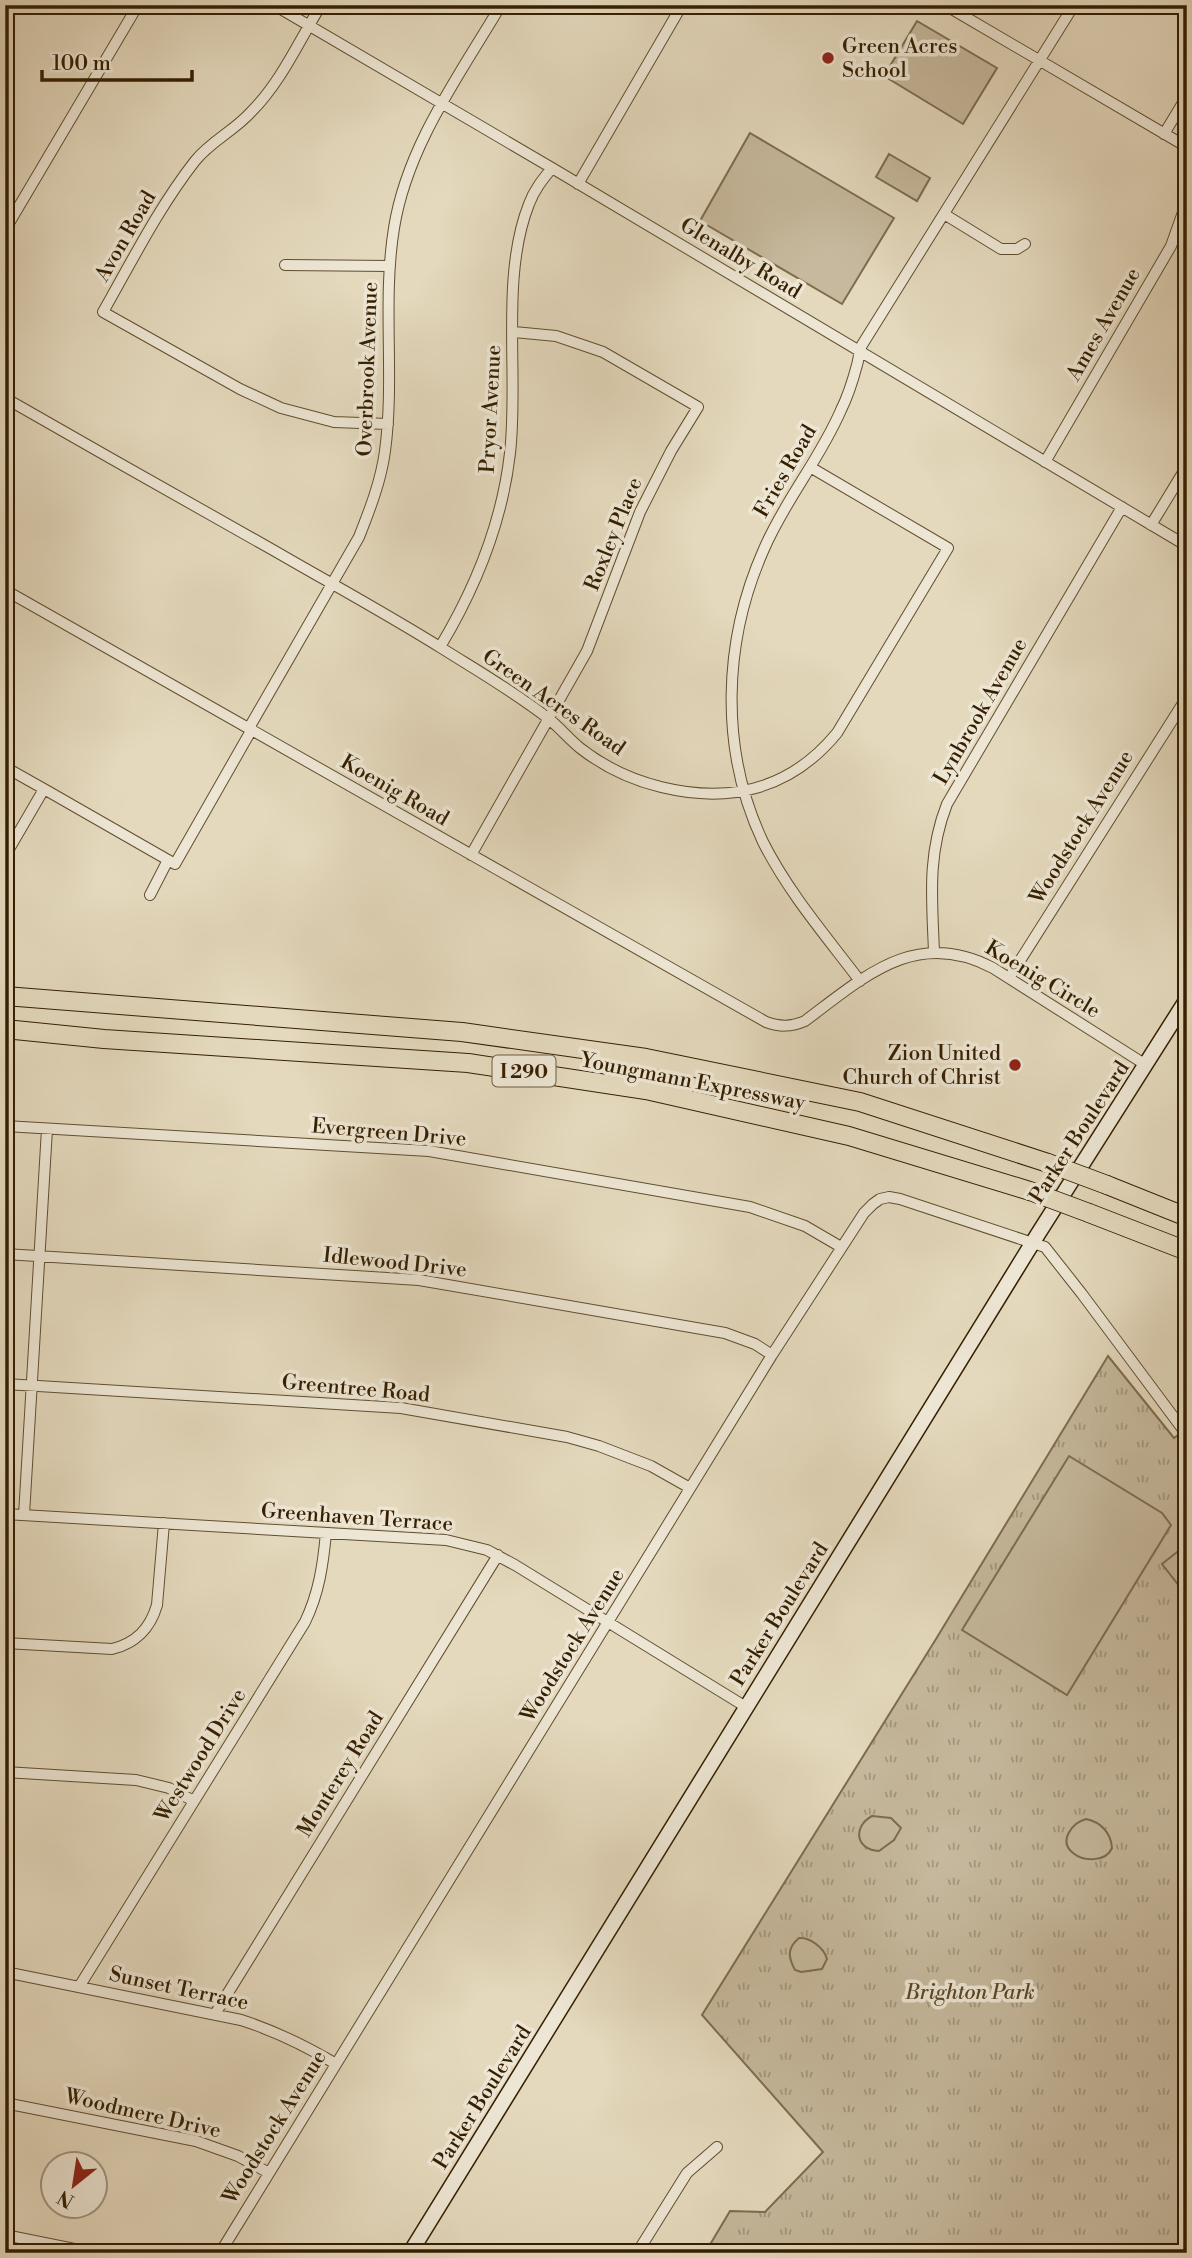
<svg xmlns="http://www.w3.org/2000/svg" width="1192" height="2258" viewBox="0 0 1192 2258" font-family="'Libre Bodoni',serif">
	<style>
		.park { fill: url(#park-tufts); stroke: #7e6c4e; stroke-width: 2 }
		.garden { fill: #c6b99d; stroke: #7e6c4e; stroke-width: 2 }
		.lines { fill: none; stroke-linecap: round; stroke-linejoin: round }
		.street-casing { stroke: #614e2f; stroke-width: 12 }
		.secondary-casing { stroke: #351f00; stroke-width: 17 }
		.highway-casing { stroke: #351f00; stroke-width: 20 }
		.street { stroke: #ede6d4; stroke-width: 10 }
		.secondary { stroke: #ede6d4; stroke-width: 14 }
		.highway { stroke: #e4d9bd; stroke-width: 18 }
		.highway-bridge-casing { stroke: #351f00; stroke-width: 20; stroke-linecap: butt }
		.highway-bridge { stroke: #e4d9bd; stroke-width: 18 }
		.poi-dot { fill: #8f2418; stroke: #ede6d4; stroke-width: 2.5 }
		.labels { text-anchor: middle; stroke-width: 7; stroke-linejoin: round; paint-order: stroke }
		.shield { fill: #ede6d4; stroke: #6c5b40; stroke-width: 2 }
		.shield-label { font-size: 19px; font-weight: bold; fill: #351f00 }
		.poi-label { font-size: 21px; fill: #351f00; stroke: #ede6d4; text-anchor: start }
		.street-label { font-size: 21px; fill: #351f00; stroke: #ede6d4 }
		.park-label { font-size: 21px; font-style: italic; fill: #594627; stroke: #ede6d4 }
	</style>
	<defs>
		<pattern id="park-tufts" width="24" height="20" patternUnits="userSpaceOnUse" patternTransform="scale(1.75)"><rect width="24" height="20" fill="#c6b99d"/><path d="M3 7l-1-3M5 7V3M7 7l1-3M15 17l-1-3M17 17v-4M19 17l1-3" fill="none" stroke="#a2967e"/></pattern>
	</defs>
	<rect width="100%" height="100%" fill="#e4d9bd"/>
	<filter id="stains"><feTurbulence type="fractalNoise" baseFrequency=".00286" numOctaves="4"/><feColorMatrix values="0 0 0 0 .2 0 0 0 0 .09 0 0 0 0 .02 0 0 0 .5 -.17"/></filter>
	<radialGradient id="worn" r=".72"><stop offset=".6" stop-color="#630" stop-opacity="0"/><stop offset="1" stop-color="#630" stop-opacity=".3"/></radialGradient>
	<path class="park" d="M 1108,1356 L 1174,1438 L 1187,1428 L 1187,2253 L 705,2253 L 730,2211 L 765,2212 L 823,2152 L 702,2015 L 936,1639 Z"/>
	<path class="garden" d="M 917,21 L 997,68 L 963,124 L 884,76 Z
		M 750,133 L 894,218 L 842,304 L 700,221 Z
		M 889,154 L 930,178 L 917,201 L 876,177 Z
		M 1069,1456 L 1162,1513 L 1171,1525 L 1067,1695 L 962,1630 Z
		M 1186,1545 L 1187,1546 L 1187,1596 L 1162,1564 Z
		M 872,1816 L 891,1818 L 901,1828 L 894,1840 L 879,1851 C 856,1850 852,1827 872,1816 Z
		M 1086,1819 C 1101,1822 1111,1833 1112,1848 C 1106,1862 1084,1862 1073,1853 C 1058,1841 1072,1823 1086,1819 Z
		M 799,1938 C 810,1937 824,1948 827,1959 L 822,1969 L 801,1972 L 795,1970 C 788,1957 787,1948 799,1938 Z"/>
	<g class="lines">
		<g class="street-casing">
			<path id="street" d="M 274,5 L 552,168 L 1187,546
				M 321,5 C 299,41 281,82 251,112 C 234,131 211,141 195,161 C 159,207 132,261 103,312 L 240,389 L 281,408 L 334,422 L 388,424
				M 945,5 L 1187,147
				M 1164,134 L 1187,96
				M 578,184 L 682,5
				M 944,214 L 1001,249 L 1017,249 L 1025,244
				M 5,230 L 138,5
				M 285,265 L 390,266
				M 5,398 C 94,449 184,500 273,550 C 330,583 387,614 443,649 C 478,671 516,693 549,719 C 560,728 569,739 580,748 C 603,766 632,780 661,787 C 730,804 791,789 837,733 L 948,548 L 810,467
				M 1045,462 L 1171,246 L 1187,201
				M 1151,525 L 1187,466
				M 5,590 L 766,1022 C 780,1027 791,1027 805,1021 C 864,977 916,927 993,968 L 1146,1065
				M 440,647 C 476,587 502,524 510,453 C 519,375 500,277 529,204 C 534,190 543,179 552,168
				M 249,728 L 359,537 C 370,509 381,481 385,451 C 395,377 382,302 394,228 C 407,146 459,76 501,5
				M 5,767 L 44,789 L 5,856
				M 44,789 L 175,864 L 252,729
				M 471,855 L 587,651 L 640,512 L 671,451 L 698,407 L 603,352 L 556,336 L 514,332
				M 150,895 L 168,860
				M 934,952 C 932,899 927,855 947,804 L 1122,507
				M 1009,978 L 1187,697
				M 860,981 C 826,936 788,892 763,842 C 719,749 723,641 764,549 C 785,500 820,459 841,410 C 848,396 853,380 857,365 C 859,358 859,351 862,345 L 1074,5
				M 5,1126 L 429,1151 L 750,1207 L 805,1226 L 841,1247
				M 5,1254 L 419,1280 L 725,1333 L 755,1344 L 772,1355
				M 5,1384 L 401,1408 L 567,1437 L 599,1446 L 651,1466 L 690,1488
				M 5,1514 L 446,1540 L 487,1550 L 515,1565 L 746,1707
				M 24,1515 L 47,1129
				M 5,1643 L 112,1649 C 136,1643 150,1629 157,1605 L 164,1523
				M 5,1772 L 136,1780 L 169,1788 L 194,1801
				M 5,1972 L 241,2020 C 275,2031 306,2046 336,2064
				M 79,1987 L 305,1622 C 319,1593 323,1565 326,1533
				M 215,2014 L 498,1555
				M 5,2103 L 196,2141 L 238,2156 L 269,2173
				M 5,2235 L 94,2253
				M 220,2253 L 772,1355 L 864,1213 L 873,1204 L 880,1199 L 889,1197 L 900,1199 L 1045,1247 L 1082,1294 L 1187,1435
				M 637,2253 L 687,2173 L 717,2147"/>
		</g>
		<g class="secondary-casing">
			<path id="secondary" d="M 410,2253 L 1038,1234 L 1187,999"/>
		</g>
		<g class="highway-casing">
			<path id="highway" d="M 5,996 L 462,1032 L 646,1058 L 860,1102 L 1048,1163
				M 5,1029 L 104,1039 L 468,1063 L 646,1090 L 849,1136 L 1030,1191
				M 1107,1185 L 1187,1217
				M 1089,1213 L 1187,1251"/>
		</g>
		<use href="#street" class="street"/>
		<use href="#secondary" class="secondary"/>
		<use href="#highway" class="highway"/>
		<g class="highway-bridge-casing">
			<path id="highway-bridge" d="M 1048,1163 L 1107,1185
				M 1030,1191 L 1089,1213"/>
		</g>
		<use href="#highway-bridge" class="highway-bridge"/>
	</g>
	<g class="poi-dot">
		<circle cx="828" cy="58" r="7"/>
		<circle cx="1015" cy="1065" r="7"/>
	</g>
	<g class="labels">
		<rect class="shield" x="492.5" y="1055.5" width="63" height="31" rx="5"/>
		<g class="shield-label">
			<text x="524" y="1078">I 290</text>
		</g>
		<g class="poi-label">
			<text x="842" y="53">Green Acres<tspan x="842" dy="24">School</tspan></text>
			<text x="1001" y="1060" text-anchor="end">Zion United<tspan x="1001" dy="24">Church of Christ</tspan></text>
		</g>
		<g class="street-label">
			<text transform="translate(125 236) rotate(-60)" y="7">Avon Road</text>
			<text transform="translate(741 258) rotate(31)" y="7">Glenalby Road</text>
			<text transform="translate(1103 324) rotate(-60)" y="7">Ames Avenue</text>
			<text transform="translate(367 369) rotate(-88)" y="7">Overbrook Avenue</text>
			<text transform="translate(490 409) rotate(-87)" y="7">Pryor Avenue</text>
			<text transform="translate(785 471) rotate(-60)" y="7">Fries Road</text>
			<text transform="translate(613 534) rotate(-68)" y="7">Roxley Place</text>
			<text transform="translate(554 702) rotate(35)" y="7">Green Acres Road</text>
			<text transform="translate(980 711) rotate(-60)" y="7">Lynbrook Avenue</text>
			<text transform="translate(395 790) rotate(30)" y="7">Koenig Road</text>
			<text transform="translate(1081 827) rotate(-58)" y="7">Woodstock Avenue</text>
			<text transform="translate(1043 979) rotate(31)" y="7">Koenig Circle</text>
			<text transform="translate(693 1081) rotate(11)" y="7">Youngmann Expressway</text>
			<text transform="translate(389 1132) rotate(5)" y="7">Evergreen Drive</text>
			<text transform="translate(1079 1132) rotate(-57)" y="7">Parker Boulevard</text>
			<text transform="translate(395 1262) rotate(6)" y="7">Idlewood Drive</text>
			<text transform="translate(356 1388) rotate(5)" y="7">Greentree Road</text>
			<text transform="translate(357 1517) rotate(4)" y="7">Greenhaven Terrace</text>
			<text transform="translate(779 1614) rotate(-58)" y="7">Parker Boulevard</text>
			<text transform="translate(572 1645) rotate(-58)" y="7">Woodstock Avenue</text>
			<text transform="translate(200 1755) rotate(-58)" y="7">Westwood Drive</text>
			<text transform="translate(340 1774) rotate(-58)" y="7">Monterey Road</text>
			<text transform="translate(179 1988) rotate(12)" y="7">Sunset Terrace</text>
			<text transform="translate(482 2097) rotate(-58)" y="7">Parker Boulevard</text>
			<text transform="translate(143 2113) rotate(13)" y="7">Woodmere Drive</text>
			<text transform="translate(274 2127) rotate(-58)" y="7">Woodstock Avenue</text>
		</g>
		<g class="park-label">
			<text x="970" y="1999">Brighton Park</text>
		</g>
	</g>
	<rect width="1192" height="2258" fill="none" stroke="#e4d9bd" stroke-width="28"/>
	<rect x="7" y="7" width="1178" height="2244" fill="none" stroke="#351f00" stroke-width="3.5"/>
	<rect x="14" y="14" width="1164" height="2230" fill="none" stroke="#351f00" stroke-width="2"/>
	<g transform="translate(74 2185) rotate(210)"><circle r="33" fill="#ede6d4" stroke="#a3967f" stroke-width="2"/>
	<path d="M0-5L12 26L0 18L-12 26Z" fill="#8f2418"/>
	<text y="-10" font-size="19" font-weight="bold" text-anchor="middle" fill="#351f00">N</text>
	</g>
	<path d="M42 70v10h150v-10" fill="none" stroke="#351f00" stroke-width="3.5"/>
	<text x="52" y="70" font-size="21" fill="#351f00" stroke="#ede6d4" stroke-width="5" paint-order="stroke">100 m</text>
	<rect width="100%" height="100%" filter="url(#stains)"/>
	<rect width="100%" height="100%" fill="url(#worn)"/>
</svg>
